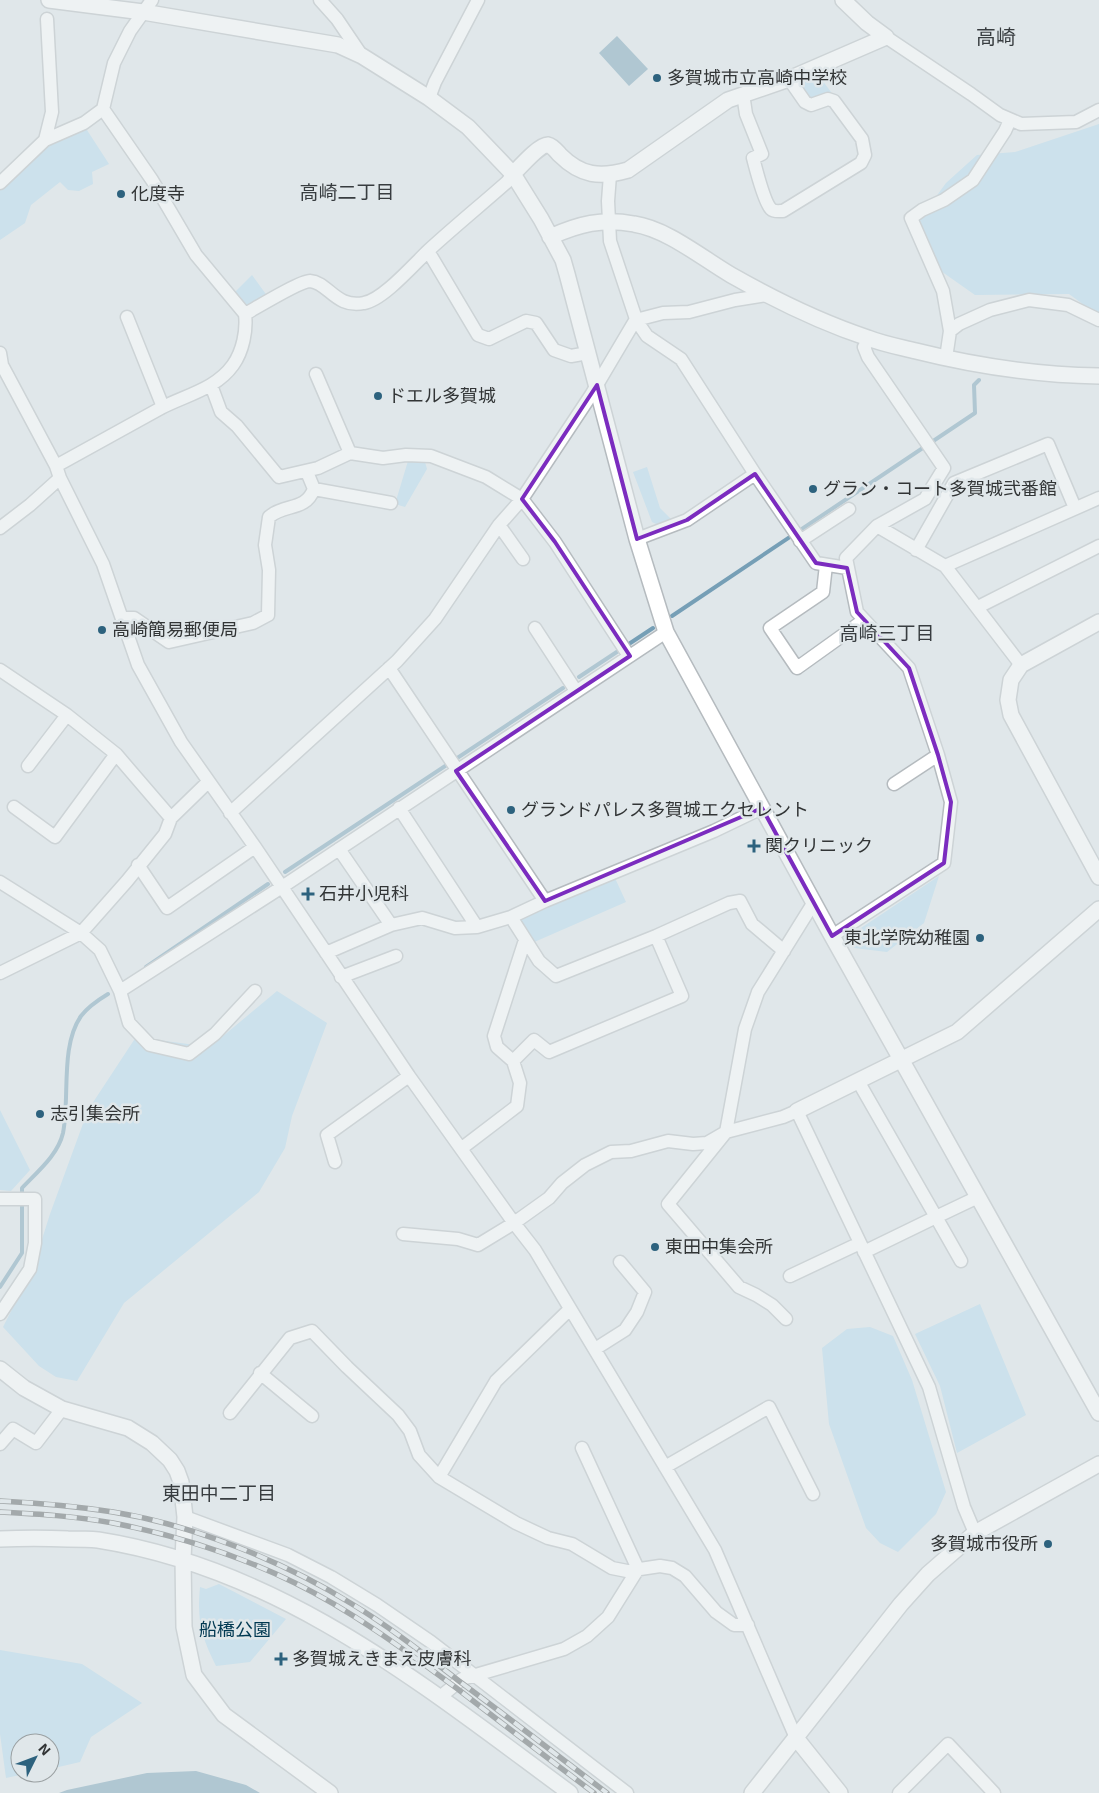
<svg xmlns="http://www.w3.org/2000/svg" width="1099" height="1793" viewBox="0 0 1099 1793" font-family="'Exo 2','Noto Sans JP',sans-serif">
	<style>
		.green { fill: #b3d9ef }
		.water { fill: #769fb6 }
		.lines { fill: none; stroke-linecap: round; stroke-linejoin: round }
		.stream { stroke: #769fb6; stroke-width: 4 }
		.minor-casing { stroke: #b5bbbf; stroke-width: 15 }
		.tertiary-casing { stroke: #b5bbbf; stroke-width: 18 }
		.minor { stroke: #fff; stroke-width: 12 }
		.tertiary { stroke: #fff; stroke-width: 15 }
		.rail-casing { stroke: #5a5d5f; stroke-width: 5.5 }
		.rail { stroke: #e0e7ea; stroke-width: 4; stroke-dasharray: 11; stroke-linecap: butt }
		.marked { fill: none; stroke: #7b2cbf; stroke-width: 4; stroke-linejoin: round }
		.poi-dot { fill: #2d627e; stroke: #e0e7ea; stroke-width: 2 }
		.labels { text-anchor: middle; stroke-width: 5; stroke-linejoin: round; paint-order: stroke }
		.poi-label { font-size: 18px; fill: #323536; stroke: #e0e7ea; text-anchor: start }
		.park-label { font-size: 18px; fill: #003851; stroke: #e0e7ea }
		.neighbourhood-label { font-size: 19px; fill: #383d40; stroke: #e0e7ea }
		.quarter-label { font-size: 20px; fill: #383d40; stroke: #e0e7ea }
	</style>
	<rect width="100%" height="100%" fill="#e0e7ea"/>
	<path class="green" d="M 816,72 L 831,92 L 813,101 L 806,96 L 797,81 Z
		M 1099,124 L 1099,316 L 1069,294 L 975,295 L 921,257 L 914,227 L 946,183 L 977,155 L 1015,152 Z
		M 85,127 L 109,164 L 92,172 L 93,184 L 79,191 L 68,190 L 60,182 L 31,205 L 25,223 L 0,240 L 0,190 L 48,142 Z
		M 252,275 L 268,297 L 246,307 L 234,293 Z
		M 408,461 L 425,462 L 427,469 L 405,507 L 395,504 Z
		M 647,467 L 660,508 L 672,520 L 660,526 L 652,522 L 633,472 Z
		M 614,876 L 626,902 L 532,943 L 520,920 Z
		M 939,876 L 924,923 L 887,952 L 854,948 L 849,936 Z
		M 277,991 L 327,1023 L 292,1116 L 285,1148 L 259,1192 L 124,1303 L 77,1381 L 56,1377 L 39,1366 L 3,1327 L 33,1268 L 50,1214 L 88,1110 L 136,1037 L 210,1047 Z
		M 0,1110 L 30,1170 L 11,1191 L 0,1190 Z
		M 980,1304 L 1026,1415 L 957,1453 L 940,1386 L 915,1334 Z
		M 870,1327 L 893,1336 L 912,1380 L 946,1492 L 936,1514 L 898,1552 L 880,1543 L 866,1528 L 829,1424 L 822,1348 L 847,1329 Z
		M 219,1584 L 286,1619 L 250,1662 L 216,1666 C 201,1636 197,1621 200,1587 L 206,1589 Z
		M 0,1650 L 82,1664 L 142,1703 L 91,1737 L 80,1762 L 50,1769 L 50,1743 L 20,1743 L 20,1773 L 29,1773 L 6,1778 L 0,1734 Z"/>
	<path class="water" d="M 617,36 L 648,69 L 629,86 L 599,53 Z
		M 196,1771 L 246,1785 L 260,1793 L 59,1793 L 67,1790 L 147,1773 Z"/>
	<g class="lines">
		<path class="stream" d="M 672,616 L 975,413 L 974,385 L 979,380
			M 579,677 L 653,628
			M 285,872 L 563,688
			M 146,967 L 268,884
			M 0,1287 L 22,1253 L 22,1188 C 37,1172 58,1155 63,1133 C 70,1098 60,1046 81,1016 C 88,1007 98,1000 108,994"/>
		<g class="minor-casing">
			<path id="minor" d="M 152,0 L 130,31 L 114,63 L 103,109 L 152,180 L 196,255 L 245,314
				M 320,0 L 337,19 L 362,56
				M 886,37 L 971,94 L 1000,115 L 1021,124 L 1076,122 L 1099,110
				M 743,94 L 746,114 L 762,154 L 753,158 C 756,169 764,202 771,209 C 774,212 779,211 783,211 L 861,163 L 865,155 L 862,139 L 834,101 L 828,99 L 811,105 L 805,102 L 789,79
				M 429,98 L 435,82 L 478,0
				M 45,140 L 52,112 L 47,19
				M 0,183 L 45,140 L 84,123 L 103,109
				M 428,251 L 478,335 L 489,339 L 526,321 L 536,323 L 554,350 L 571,356 L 588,353
				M 767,295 L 735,300 L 689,312 L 663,313 L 636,320 L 647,336 L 681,359 L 755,474 L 816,563 L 847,568
				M 127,317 L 163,407
				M 950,331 L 959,324 L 990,310 L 1029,300 L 1068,305 L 1099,320
				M 870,339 L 864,347 L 868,357 L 944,468 L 925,499 L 877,526
				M 0,353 L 2,365 L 56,466 L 60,478 L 103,564 L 138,665 L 181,742 L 255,847 L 409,1076 L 514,1223 L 535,1250 L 715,1550 L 796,1738
				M 946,358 L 950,331 L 943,291 L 911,218 L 922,210 L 944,200 L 973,180 L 1005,131 L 1010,120
				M 316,374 L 350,453
				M 211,385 L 221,412 L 237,426 L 279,477 L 318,468 L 350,453 L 383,458 L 406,455 L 431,456 L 486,477 L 522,499 L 555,542 L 629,656
				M 56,466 C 91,447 126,427 161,408 C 186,395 216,389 233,365 C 243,351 247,330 245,314 C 256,308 300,281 310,281 C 328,282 336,309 364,303 C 383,300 414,264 429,250 C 454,227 481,205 507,182 L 513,174
				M 307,472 L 314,489 L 391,503
				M 499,525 L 523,559
				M 0,528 L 30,505 L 60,478
				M 637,539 L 687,520 L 755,474
				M 800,541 L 849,509
				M 916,550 L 954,483 L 1048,444 L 1075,508
				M 826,565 L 823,592 L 770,628 L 797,668 L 864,620
				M 945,566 L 1099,498
				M 978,607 L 1099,546
				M 122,618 L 134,618 L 169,642 L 253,623 L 268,615 L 269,570 L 265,545 L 269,517 C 285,503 305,512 314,489
				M 535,628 L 576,691
				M 389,668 L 545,901 L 511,917 L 539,961 L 556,976 L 656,936 L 729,903 L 740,901 L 752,924 L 784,951
				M 0,670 L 67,715 L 116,754 L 171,818
				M 28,766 L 67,715
				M 894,784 L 938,755
				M 14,807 L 55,837 L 116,754
				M 399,808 L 477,927
				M 230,813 L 397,661 L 435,619 L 499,525 L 522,499 L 591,395 L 636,319 L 610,241 L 608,201 L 610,175
				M 339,849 L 391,925
				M 138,865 L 167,908 L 255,847
				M 0,882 L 81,933 L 100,950 L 120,991 L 129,1023 L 150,1045 L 189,1054 L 215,1034 L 255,991
				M 545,901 L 714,831 L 762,808
				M 832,936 L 944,863 L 951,802 L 938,755 L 909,668 L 857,612 L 846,558 L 877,526 L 945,566 L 1021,665
				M 525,940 L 494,1036 L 497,1047 L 513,1061 L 534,1040 L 549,1052 L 682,996 L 656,936
				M 326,953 L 391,925 L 422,918 L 455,928 L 477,927 L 511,917
				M 0,973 L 81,933 L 127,881 L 165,834 L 171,818 L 208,782
				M 341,977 L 396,956
				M 120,991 L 282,887 L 666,632
				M 858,1081 L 936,1217 L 864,1252
				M 462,1148 L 517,1106 L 520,1083 L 513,1061
				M 335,1162 L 327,1135 L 409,1076
				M 0,1199 L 35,1199 L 35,1243 L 30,1269 L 0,1314
				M 403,1234 L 458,1239 L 478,1245 L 514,1223 L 549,1198 L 562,1183 L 585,1165 L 611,1152 L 631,1151 L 668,1141 L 693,1144 L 707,1143 L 726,1132 L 783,1117 L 797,1111 L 929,1387 L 964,1507 L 975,1533
				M 961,1261 L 936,1217 L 978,1197
				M 790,1276 L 860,1243
				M 786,1319 L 772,1305 L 756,1295 L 739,1287 L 668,1204 L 726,1132 L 745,1029 L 758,992 L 814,902
				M 595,1349 L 625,1330 L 637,1312 L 645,1292 L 620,1262
				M 260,1373 L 312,1416
				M 230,1413 L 290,1338 L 312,1331 L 347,1367 L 398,1415 L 410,1431 L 419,1455 L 439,1477 L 516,1523 L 548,1538 L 572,1544 L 612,1568 L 627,1571 L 660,1566 L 672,1568 L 685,1576 L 716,1612 L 734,1625 L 748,1625
				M 0,1444 L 13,1429 L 36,1443 L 62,1409
				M 665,1467 L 769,1407 L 813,1494
				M 439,1477 L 496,1381 L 570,1309
				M 185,1517 L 288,1555 L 331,1577 L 377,1605 L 431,1642 L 627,1793
				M 439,1698 L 462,1679 L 564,1649 L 587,1636 L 608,1617 L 638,1569 L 582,1448
				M 899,1793 L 948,1744 L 994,1793"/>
		</g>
		<g class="tertiary-casing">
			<path id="tertiary" d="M 49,0 L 143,12 L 338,45 L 362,56 L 429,98 L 468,127 L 513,174 L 541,219 L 563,260 L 567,274 L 637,539 L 666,632 L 832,936 L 1099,1413
				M 513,174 C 519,168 540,144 548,145 C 553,146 557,152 560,155 C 581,176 600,178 628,170 L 728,100 L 789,79 L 886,37 L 867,23 L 843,0
				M 550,237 C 579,224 602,218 634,224 C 667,229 702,258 731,275 C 775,300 820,322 868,338 C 883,344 900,347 916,351 C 976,366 1036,375 1099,376
				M 1099,622 L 1021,665 L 1011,680 L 1008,700 L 1011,715 L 1099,877
				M 797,1111 L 957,1032 L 1099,909
				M 0,1369 L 24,1388 L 62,1409 L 128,1428 L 152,1443 L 170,1460 L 177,1471 L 181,1482 L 185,1517 L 183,1559 L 184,1627 L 194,1675 L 224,1715 L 330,1793
				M 0,1539 C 23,1538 45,1538 68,1539 C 78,1539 88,1539 98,1540 C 283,1569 424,1686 570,1793
				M 796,1738 L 840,1793
				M 752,1793 L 901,1604 L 928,1574 L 975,1533 L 1099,1464"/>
		</g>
		<use href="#minor" class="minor"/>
		<use href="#tertiary" class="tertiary"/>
		<g class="rail-casing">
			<path id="rail" d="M 0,1501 C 38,1503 75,1506 113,1512 C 193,1525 283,1561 352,1604 C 390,1627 424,1654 459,1681 C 509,1718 558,1756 607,1793
				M 0,1512 C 38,1514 75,1516 113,1523 C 175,1535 238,1555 295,1583 C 354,1612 406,1651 459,1690 C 504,1725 549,1759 594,1793"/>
		</g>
		<use href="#rail" class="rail"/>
	</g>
	<path d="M0 0H1099V1793H0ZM 597,385 L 637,539 L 687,520 L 755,474 L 816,563 L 847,568 L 857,612 L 909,668 L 938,755 L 951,802 L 944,863 L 832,936 L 762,808 L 545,901 L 456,771 L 630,656 L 555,542 L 522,499 Z" fill="#e0e7ea" fill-opacity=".55" fill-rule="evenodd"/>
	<path class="marked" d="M 597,385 L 637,539 L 687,520 L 755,474 L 816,563 L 847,568 L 857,612 L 909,668 L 938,755 L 951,802 L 944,863 L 832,936 L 762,808 L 545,901 L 456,771 L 630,656 L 555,542 L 522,499 Z"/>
	<g class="poi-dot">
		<circle cx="657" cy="78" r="5"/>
		<circle cx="121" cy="194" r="5"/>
		<circle cx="378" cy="396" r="5"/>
		<circle cx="813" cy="489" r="5"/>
		<circle cx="102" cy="630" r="5"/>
		<circle cx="511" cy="810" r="5"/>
		<path d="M751.5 838.5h5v5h5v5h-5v5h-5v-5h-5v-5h5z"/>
		<path d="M305.5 886.5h5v5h5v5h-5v5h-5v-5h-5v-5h5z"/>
		<circle cx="980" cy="938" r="5"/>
		<circle cx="40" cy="1114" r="5"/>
		<circle cx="655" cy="1247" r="5"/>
		<circle cx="1048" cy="1544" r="5"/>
		<path d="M278.5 1651.5h5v5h5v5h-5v5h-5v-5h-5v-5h5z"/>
	</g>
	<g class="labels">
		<g class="poi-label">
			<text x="667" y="84">多賀城市立高崎中学校</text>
			<text x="131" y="200">化度寺</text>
			<text x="388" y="402">ドエル多賀城</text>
			<text x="823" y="495">グラン・コート多賀城弐番館</text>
			<text x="112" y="636">高崎簡易郵便局</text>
			<text x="521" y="816">グランドパレス多賀城エクセレント</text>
			<text x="765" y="852">関クリニック</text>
			<text x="319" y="900">石井小児科</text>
			<text x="970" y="944" text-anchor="end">東北学院幼稚園</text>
			<text x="50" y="1120">志引集会所</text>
			<text x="665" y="1253">東田中集会所</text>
			<text x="1038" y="1550" text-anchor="end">多賀城市役所</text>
			<text x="292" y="1665">多賀城えきまえ皮膚科</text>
		</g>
		<g class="park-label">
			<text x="235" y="1636">船橋公園</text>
		</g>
		<g class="neighbourhood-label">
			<text x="347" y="199">高崎二丁目</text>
			<text x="887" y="640">高崎三丁目</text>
			<text x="219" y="1500">東田中二丁目</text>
		</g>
		<g class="quarter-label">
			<text x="996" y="44">高崎</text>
		</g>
	</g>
	<g transform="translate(35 1758) rotate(48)"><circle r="24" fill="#e0e7ea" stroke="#9aa0a2"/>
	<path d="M0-4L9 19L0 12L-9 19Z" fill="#2d627e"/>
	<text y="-8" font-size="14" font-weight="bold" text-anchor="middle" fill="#323536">N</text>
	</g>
</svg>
